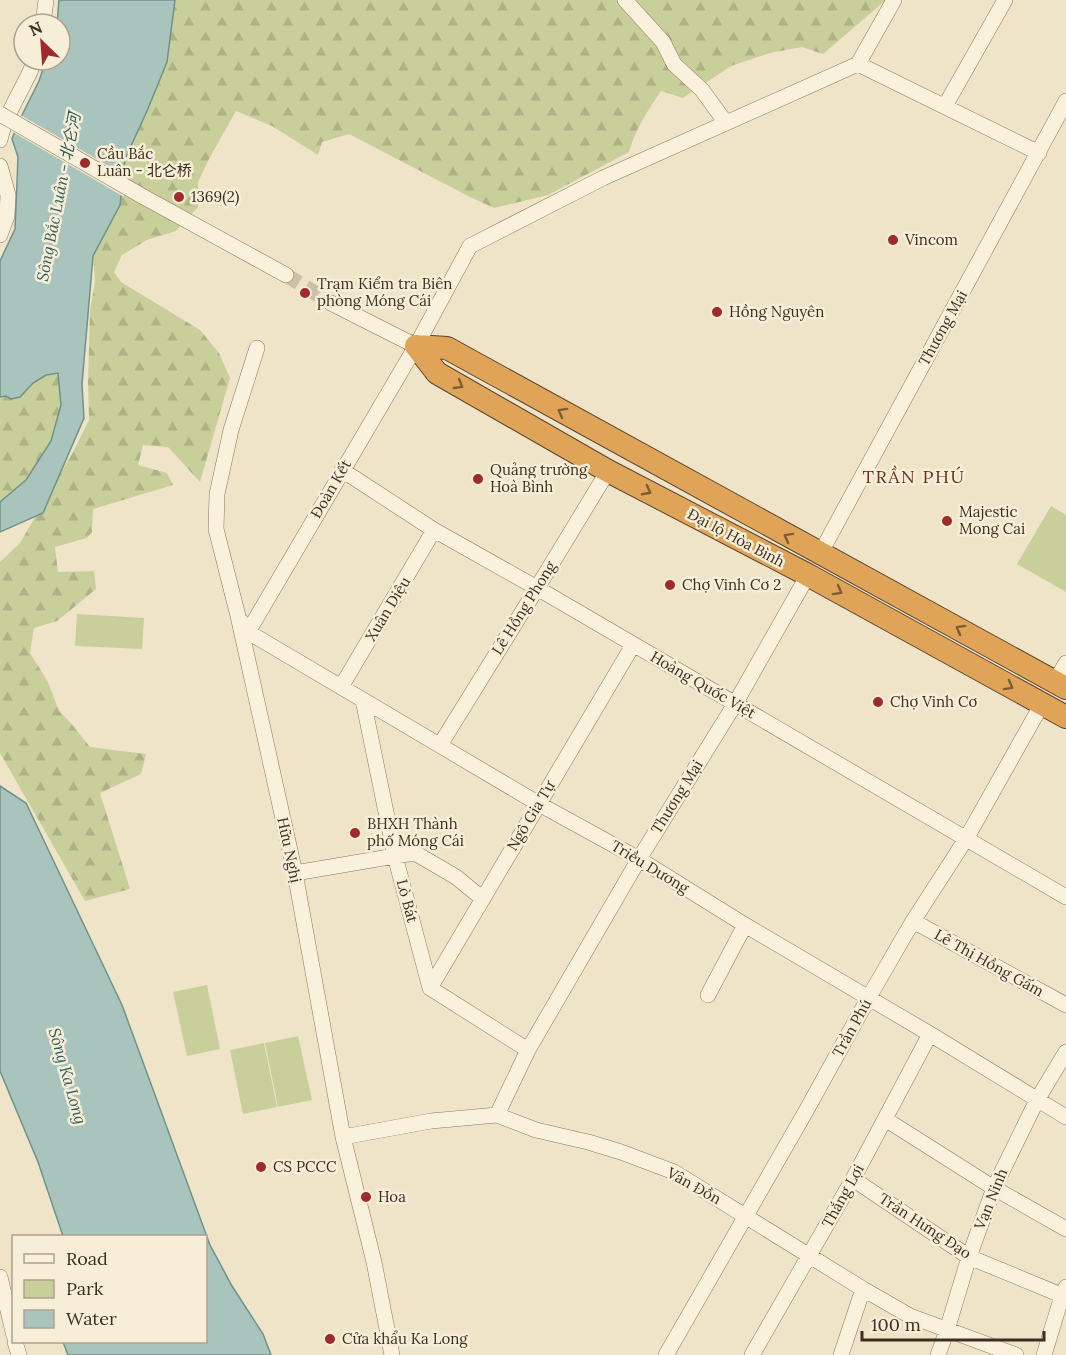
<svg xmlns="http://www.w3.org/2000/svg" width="1066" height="1355" viewBox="0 0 1066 1355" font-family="Lora,'Noto Sans SC',serif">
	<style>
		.forest { fill: url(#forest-firs) }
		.park { fill: #c9cf9b }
		.water { fill: #a9c4bc; stroke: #6f938a; stroke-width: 1.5 }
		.pier { fill: #f0e4c8 }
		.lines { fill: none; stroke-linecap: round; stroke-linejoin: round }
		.minor-tunnel { stroke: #ccc0a6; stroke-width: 15; stroke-dasharray: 15 8; stroke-linecap: butt }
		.minor-casing { stroke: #8d765c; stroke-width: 16 }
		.highway-casing { stroke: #5b4430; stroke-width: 24 }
		.minor { stroke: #faf1dc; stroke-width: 15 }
		.highway { stroke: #e0a458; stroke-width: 22 }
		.minor-bridge-casing { stroke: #8d765c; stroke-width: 16; stroke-linecap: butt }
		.minor-bridge { stroke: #faf1dc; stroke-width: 15 }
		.oneway { stroke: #7e5d36 }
		.poi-dot { fill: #9e2a2b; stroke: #f7eed8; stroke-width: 2 }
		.labels { text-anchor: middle; stroke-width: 5; stroke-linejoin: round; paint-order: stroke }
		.poi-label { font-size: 15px; fill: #3d2e20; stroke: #f7eed8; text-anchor: start }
		.street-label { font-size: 15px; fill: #3d2e20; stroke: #f7eed8 }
		.water-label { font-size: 16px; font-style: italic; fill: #2f5d5a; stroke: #f7eed8 }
		.quarter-label { font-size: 18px; letter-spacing: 1.5px; fill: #6b2e1e; stroke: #f7eed8 }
	</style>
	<defs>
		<pattern id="forest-firs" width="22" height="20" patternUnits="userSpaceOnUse" patternTransform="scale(1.5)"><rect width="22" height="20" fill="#c9cf9b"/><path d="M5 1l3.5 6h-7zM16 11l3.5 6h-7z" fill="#aeb285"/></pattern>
	</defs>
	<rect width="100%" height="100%" fill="#f0e4c8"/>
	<path class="forest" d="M 175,0 L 886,0 L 823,54 L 802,47 L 770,53 L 731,66 L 683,98 L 661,91 C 648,110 635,130 629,152 L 548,195 L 494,208 L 472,198 L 349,134 L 322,142 L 318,155 L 272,126 L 236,111 L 210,157 L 198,182 L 198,207 L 176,231 L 147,240 L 122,255 L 114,272 L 121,282 L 200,330 L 219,353 L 230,378 L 200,482 L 168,447 L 143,445 L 138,465 L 167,473 L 173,485 L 93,509 L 92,532 L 87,538 L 55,547 L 58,572 L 94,571 L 96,589 L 57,621 L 34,628 L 30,653 L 48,682 L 59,711 L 70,722 L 90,747 L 146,754 L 141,774 L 100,793 L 130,889 L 85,901 L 0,753 L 0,562 L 20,543 L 73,452 L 89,420 L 88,382 L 90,311 L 95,282 L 93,256 L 120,205 L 125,159 L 147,111 L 167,62 Z
		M 50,373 L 58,373 L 61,405 L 51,441 L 26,480 L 0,502 L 0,397 L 20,397 L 33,383 Z"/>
	<path class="park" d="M 1051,506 L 1066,515 L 1066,592 L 1017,564 Z
		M 77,614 L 144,618 L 142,649 L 75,646 Z
		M 207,985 L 220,1049 L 187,1056 L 173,992 Z
		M 298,1036 L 312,1100 L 278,1107 L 265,1043 Z
		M 264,1043 L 277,1107 L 243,1114 L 230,1050 Z"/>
	<path class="water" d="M 59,0 L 175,0 L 167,62 L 147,111 L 125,159 L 120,205 L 93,256 L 82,384 L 84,418 L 43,513 L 0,532 L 0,502 L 26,480 L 51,441 L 61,405 L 58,373 L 46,375 L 33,383 L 20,397 L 11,399 L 6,396 L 0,397 L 0,261 L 15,229 L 17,183 L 18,157 L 12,139 L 18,123 L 39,81 L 46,60 L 60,60 L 60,24 L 57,24 Z
		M 0,786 L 26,803 L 122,1005 L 210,1245 L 232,1286 L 263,1334 L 271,1355 L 68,1355 L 63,1342 L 206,1342 L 206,1236 L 63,1236 L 38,1162 L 0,1071 Z"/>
	<path class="pier" d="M 19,114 L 126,176 L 124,197 L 11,131 Z"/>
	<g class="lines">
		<path class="minor-tunnel" d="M 286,275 L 331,303"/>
		<g class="minor-casing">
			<path id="minor" d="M 625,0 L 663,42 L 674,64 L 702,90 L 726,123
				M 43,24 L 46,0
				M 858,64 L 1039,153
				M 945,106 L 1005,0
				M 0,140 C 6,111 25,87 35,60
				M 0,166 L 8,195 L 7,216 L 0,235
				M 142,196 L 286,275
				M 331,303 L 416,346
				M 257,348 L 231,430 L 217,494 L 216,529 L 238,616 L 295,873 L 343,1137 L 374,1262 L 392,1355
				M 342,470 L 434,530 L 537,588 L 1066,897
				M 820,554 L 1066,101
				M 241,621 L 248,632 L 539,804 L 639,859 L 745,925 L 930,1034 L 1066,1117
				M 248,632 L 416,346 L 470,246 L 603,178 L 858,64 L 894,0
				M 1055,682 L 1066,663
				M 341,687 L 434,530
				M 363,700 L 395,856 L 430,988 L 528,1050
				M 440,745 L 537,588 L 608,471
				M 295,873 L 395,856 L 415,853 L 456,877 L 483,899
				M 913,921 L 1066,1005
				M 430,988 L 633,645
				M 708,995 L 745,925
				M 497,1115 L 528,1050 L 639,859 L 735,704 L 808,575
				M 885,1119 L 994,1188 L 1066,1229
				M 343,1137 L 431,1121 L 497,1115 L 536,1130 L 588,1142 L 621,1152 L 674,1172 L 863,1289 L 910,1316 L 1016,1355
				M 853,1179 L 969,1257 L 1066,1297
				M 0,1277 L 14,1336
				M 15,1342 L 19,1355
				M 666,1355 L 806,1111 L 869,997 L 913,921 L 966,839 L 1042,704
				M 752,1355 L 853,1179 L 930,1034
				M 841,1355 L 863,1289
				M 938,1355 L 947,1330 L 969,1257 L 994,1188 L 1037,1100 L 1066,1052
				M 1044,1355 L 1062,1296 L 1066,1287"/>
		</g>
		<g class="highway-casing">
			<path id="highway" d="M 416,346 L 437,373 L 608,471 L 808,575 L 1066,717
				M 416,346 L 447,348 L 1066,688"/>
		</g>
		<use href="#minor" class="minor"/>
		<use href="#highway" class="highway"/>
		<g class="minor-bridge-casing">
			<path id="minor-bridge" d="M 0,114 L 142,196"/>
		</g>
		<use href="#minor-bridge" class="minor-bridge"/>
	</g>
	<defs><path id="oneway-chevron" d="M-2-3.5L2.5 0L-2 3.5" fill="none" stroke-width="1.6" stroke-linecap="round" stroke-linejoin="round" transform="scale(1.5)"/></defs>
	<g class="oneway">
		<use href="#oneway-chevron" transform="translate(459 385) rotate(30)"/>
		<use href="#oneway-chevron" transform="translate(562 412) rotate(-151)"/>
		<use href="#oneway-chevron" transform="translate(647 491) rotate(28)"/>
		<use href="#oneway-chevron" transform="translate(788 537) rotate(-151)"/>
		<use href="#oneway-chevron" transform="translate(838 591) rotate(29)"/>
		<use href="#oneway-chevron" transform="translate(960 629) rotate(-151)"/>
		<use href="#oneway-chevron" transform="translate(1009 686) rotate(29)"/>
	</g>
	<g class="poi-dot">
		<circle cx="85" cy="163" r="6"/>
		<circle cx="179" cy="197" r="6"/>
		<circle cx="893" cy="240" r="6"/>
		<circle cx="305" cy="293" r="6"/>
		<circle cx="717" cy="312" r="6"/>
		<circle cx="478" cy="479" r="6"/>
		<circle cx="947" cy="521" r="6"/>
		<circle cx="670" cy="585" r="6"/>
		<circle cx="878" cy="702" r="6"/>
		<circle cx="355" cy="833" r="6"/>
		<circle cx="261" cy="1167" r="6"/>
		<circle cx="366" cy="1197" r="6"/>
		<circle cx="330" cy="1339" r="6"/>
	</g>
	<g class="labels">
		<g class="poi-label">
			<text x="97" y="159">Cầu Bắc<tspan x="97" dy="17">Luân - 北仑桥</tspan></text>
			<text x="191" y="202">1369(2)</text>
			<text x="905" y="245">Vincom</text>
			<text x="317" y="289">Trạm Kiểm tra Biên<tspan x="317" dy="17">phòng Móng Cái</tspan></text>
			<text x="729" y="317">Hồng Nguyên</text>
			<text x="490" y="475">Quảng trường<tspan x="490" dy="17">Hoà Bình</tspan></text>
			<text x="959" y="517">Majestic<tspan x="959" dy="17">Mong Cai</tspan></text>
			<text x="682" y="590">Chợ Vinh Cơ 2</text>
			<text x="890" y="707">Chợ Vinh Cơ</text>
			<text x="367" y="829">BHXH Thành<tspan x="367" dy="17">phố Móng Cái</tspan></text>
			<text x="273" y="1172">CS PCCC</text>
			<text x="378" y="1202">Hoa</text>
			<text x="342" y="1344">Cửa khẩu Ka Long</text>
		</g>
		<g class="street-label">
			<text transform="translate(943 328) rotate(-61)" y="5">Thương Mại</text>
			<text transform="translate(331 489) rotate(-60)" y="5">Đoàn Kết</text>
			<text transform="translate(736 538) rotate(28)" y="5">Đại lộ Hòa Bình</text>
			<text transform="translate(524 608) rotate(-58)" y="5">Lê Hồng Phong</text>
			<text transform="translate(388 609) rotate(-59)" y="5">Xuân Diệu</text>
			<text transform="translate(703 685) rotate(30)" y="5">Hoàng Quốc Việt</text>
			<text transform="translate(677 797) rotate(-58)" y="5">Thương Mại</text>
			<text transform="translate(531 816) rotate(-59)" y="5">Ngô Gia Tự</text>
			<text transform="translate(289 850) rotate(78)" y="5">Hữu Nghị</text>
			<text transform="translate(650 867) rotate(31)" y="5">Triều Dương</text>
			<text transform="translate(407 901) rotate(75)" y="5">Lò Bát</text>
			<text transform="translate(989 963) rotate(29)" y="5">Lê Thị Hồng Gấm</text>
			<text transform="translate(852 1028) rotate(-61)" y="5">Trần Phú</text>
			<text transform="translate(694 1186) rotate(29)" y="5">Vân Đồn</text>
			<text transform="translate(843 1196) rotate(-61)" y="5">Thắng Lợi</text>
			<text transform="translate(991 1199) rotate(-68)" y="5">Vạn Ninh</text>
			<text transform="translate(925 1226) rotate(33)" y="5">Trần Hưng Đạo</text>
		</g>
		<g class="water-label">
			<text transform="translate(58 197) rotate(-79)" y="6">Sông Bắc Luân - 北仑河</text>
			<text transform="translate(68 1076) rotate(74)" y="6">Sông Ka Long</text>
		</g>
		<g class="quarter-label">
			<text x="914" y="483">TRẦN PHÚ</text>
		</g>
	</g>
	<rect x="12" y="1235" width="195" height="108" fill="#f7eed8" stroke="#ada18e" stroke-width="1.5"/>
	<rect x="24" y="1254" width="30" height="9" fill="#faf1dc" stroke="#ada18e" stroke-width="1.5"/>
	<text x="66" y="1265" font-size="18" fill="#3d2e20">Road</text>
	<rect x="24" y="1280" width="30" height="18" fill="#c9cf9b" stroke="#ada18e" stroke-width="1.5"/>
	<text x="66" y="1295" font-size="18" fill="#3d2e20">Park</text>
	<rect x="24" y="1310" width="30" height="18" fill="#a9c4bc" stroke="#ada18e" stroke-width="1.5"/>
	<text x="66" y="1325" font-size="18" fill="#3d2e20">Water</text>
	<g transform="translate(42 42) rotate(335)"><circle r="28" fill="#f7eed8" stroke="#ada18e" stroke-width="1.5"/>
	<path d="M0-4.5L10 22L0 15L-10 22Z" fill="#9e2a2b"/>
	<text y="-9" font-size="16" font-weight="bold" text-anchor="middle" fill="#3d2e20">N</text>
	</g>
	<path d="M862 1331v9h182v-9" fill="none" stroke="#3d2e20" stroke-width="3"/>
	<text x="871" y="1331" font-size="18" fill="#3d2e20" stroke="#f7eed8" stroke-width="4.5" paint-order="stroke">100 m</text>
</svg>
